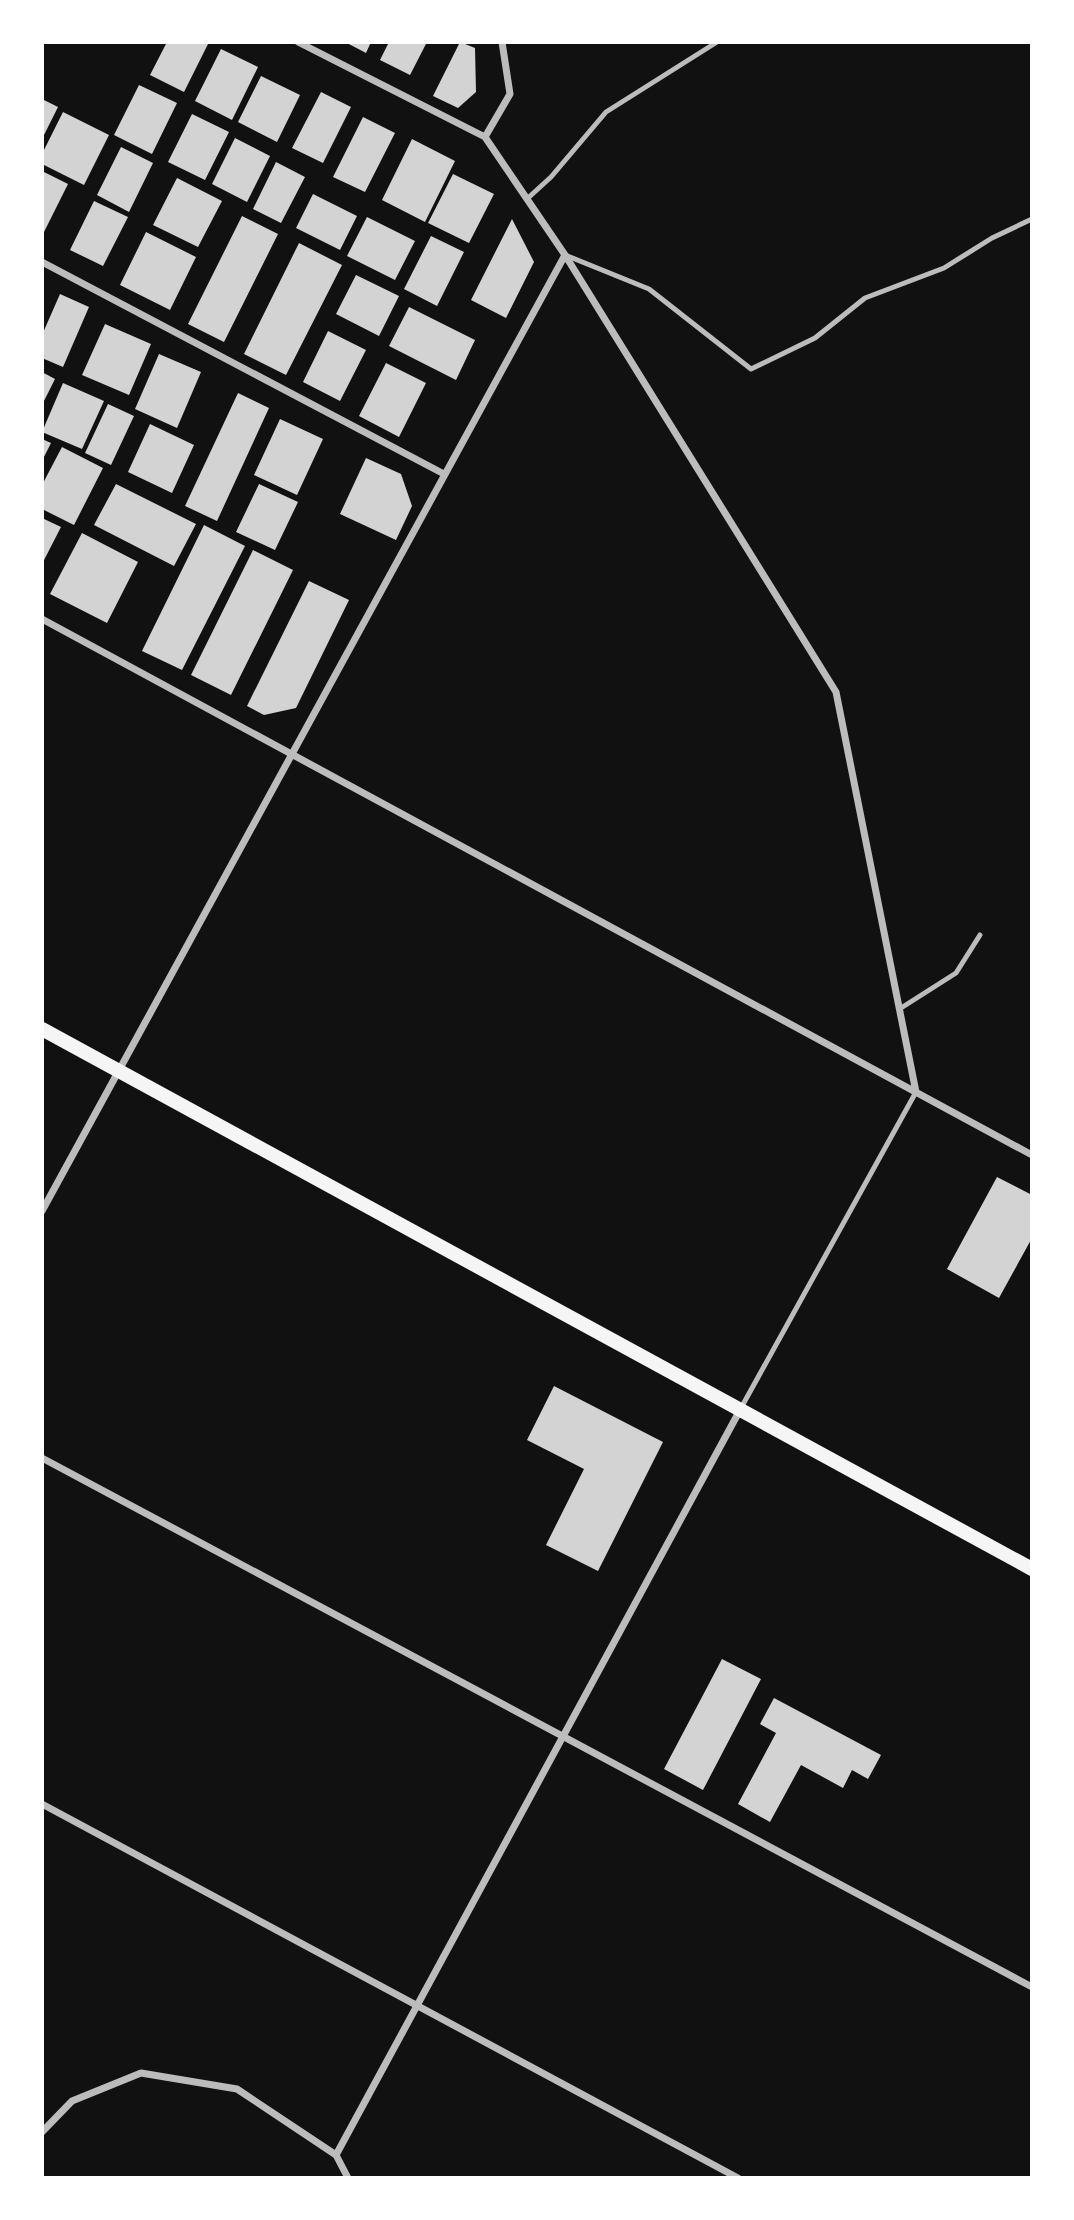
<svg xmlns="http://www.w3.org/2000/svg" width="1074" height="2220" viewBox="0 0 1074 2220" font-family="Ubuntu,sans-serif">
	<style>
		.building { fill: #d3d3d3 }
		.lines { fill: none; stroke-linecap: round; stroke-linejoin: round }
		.service { stroke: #bcbcbc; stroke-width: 5 }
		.minor { stroke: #bcbcbc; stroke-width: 7 }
		.secondary { stroke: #f5f5f5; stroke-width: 14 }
	</style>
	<rect width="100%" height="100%" fill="#111"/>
	<path class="building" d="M 167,42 L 209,42 L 184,92 L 150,75 Z
		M 345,42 L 371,42 L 366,53 Z
		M 389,42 L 427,42 L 410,75 L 380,60 Z
		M 460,42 L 475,48 L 476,92 L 458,108 L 433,96 Z
		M 221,49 L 258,67 L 232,120 L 195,101 Z
		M 261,76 L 300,95 L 277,142 L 238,122 Z
		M 139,85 L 177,103 L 152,154 L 114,135 Z
		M 321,92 L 351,107 L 323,163 L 292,148 Z
		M 42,99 L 58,107 L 42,139 Z
		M 63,112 L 109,135 L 84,185 L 42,164 L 42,154 Z
		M 192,114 L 229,132 L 205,180 L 168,162 Z
		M 363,117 L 395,133 L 365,192 L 333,177 Z
		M 235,138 L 270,156 L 247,202 L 212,184 Z
		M 412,139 L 455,161 L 425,222 L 382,200 Z
		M 121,147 L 153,163 L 129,212 L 97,195 Z
		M 276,162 L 305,177 L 281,223 L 253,209 Z
		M 42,171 L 68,184 L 42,236 Z
		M 453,174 L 494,194 L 469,243 L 428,223 Z
		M 177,178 L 222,201 L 198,247 L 153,225 Z
		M 313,194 L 357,216 L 340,250 L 296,228 Z
		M 94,201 L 128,217 L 103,266 L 70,250 Z
		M 242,216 L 278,234 L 224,342 L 188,324 Z
		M 367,217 L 415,241 L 395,280 L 347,256 Z
		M 512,219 L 534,262 L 506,318 L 471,300 Z
		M 146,232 L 196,257 L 170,310 L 120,285 Z
		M 431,236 L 464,252 L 437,306 L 404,289 Z
		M 299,243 L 342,265 L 286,375 L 244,354 Z
		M 356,275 L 399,296 L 379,336 L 336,314 Z
		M 60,294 L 89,307 L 63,367 L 42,358 L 42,335 Z
		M 409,307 L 475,340 L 456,380 L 389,346 Z
		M 105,324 L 151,344 L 129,395 L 82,375 Z
		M 328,331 L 366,350 L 340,401 L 303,382 Z
		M 159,354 L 201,372 L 177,428 L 135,409 Z
		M 386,363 L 426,383 L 399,437 L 359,416 Z
		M 42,372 L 55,379 L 42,405 Z
		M 63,383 L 104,401 L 82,449 L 42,432 Z
		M 238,393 L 269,408 L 217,521 L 185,506 Z
		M 108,404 L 134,416 L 111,465 L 85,453 Z
		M 280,419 L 323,439 L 297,495 L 254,475 Z
		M 150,424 L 194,445 L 172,493 L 128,472 Z
		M 42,439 L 51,443 L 42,461 Z
		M 62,447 L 103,468 L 74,525 L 42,509 L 42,485 Z
		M 366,458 L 401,474 L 412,506 L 396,540 L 340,514 Z
		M 116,484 L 196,524 L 174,566 L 94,525 Z
		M 259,484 L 298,502 L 275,550 L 236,532 Z
		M 42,518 L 61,527 L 42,564 Z
		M 204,525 L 245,546 L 182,670 L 142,651 Z
		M 82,533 L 138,562 L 107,623 L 50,594 Z
		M 253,550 L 293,570 L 231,695 L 191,675 Z
		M 309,581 L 349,600 L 296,708 L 264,715 L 247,706 Z
		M 997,1177 L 1032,1195 L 1032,1238 L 999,1298 L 947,1269 Z
		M 554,1386 L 663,1442 L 598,1571 L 546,1545 L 584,1469 L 527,1440 Z
		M 722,1659 L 761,1679 L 703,1790 L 664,1769 Z
		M 774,1698 L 881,1755 L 868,1779 L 852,1770 L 843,1788 L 801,1765 L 770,1822 L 738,1804 L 776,1733 L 760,1724 Z"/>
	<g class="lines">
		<path class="service" d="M 528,198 L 551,177 L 606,112 L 717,42
			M 565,255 L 649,289 L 751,369 L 815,338 L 865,298 L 944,268 L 992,238 L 1032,219
			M 901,1008 L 956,973 L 980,935
			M 741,1408 L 916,1092"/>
		<path class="minor" d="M 298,42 L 485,137 L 565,255 L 836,692 L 916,1092
			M 485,137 L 510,94 L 502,42
			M 42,262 L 444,474
			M 42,619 L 1032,1155
			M 42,1211 L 565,255
			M 42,1458 L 1032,1987
			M 42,1804 L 738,2178
			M 42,2132 L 72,2101 L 141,2073 L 237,2089 L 336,2155 L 348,2178
			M 336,2155 L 740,1410"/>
		<path class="secondary" d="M 42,1029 L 1032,1569"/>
	</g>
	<rect width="1074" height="2220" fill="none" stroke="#ffffff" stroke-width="88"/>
</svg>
